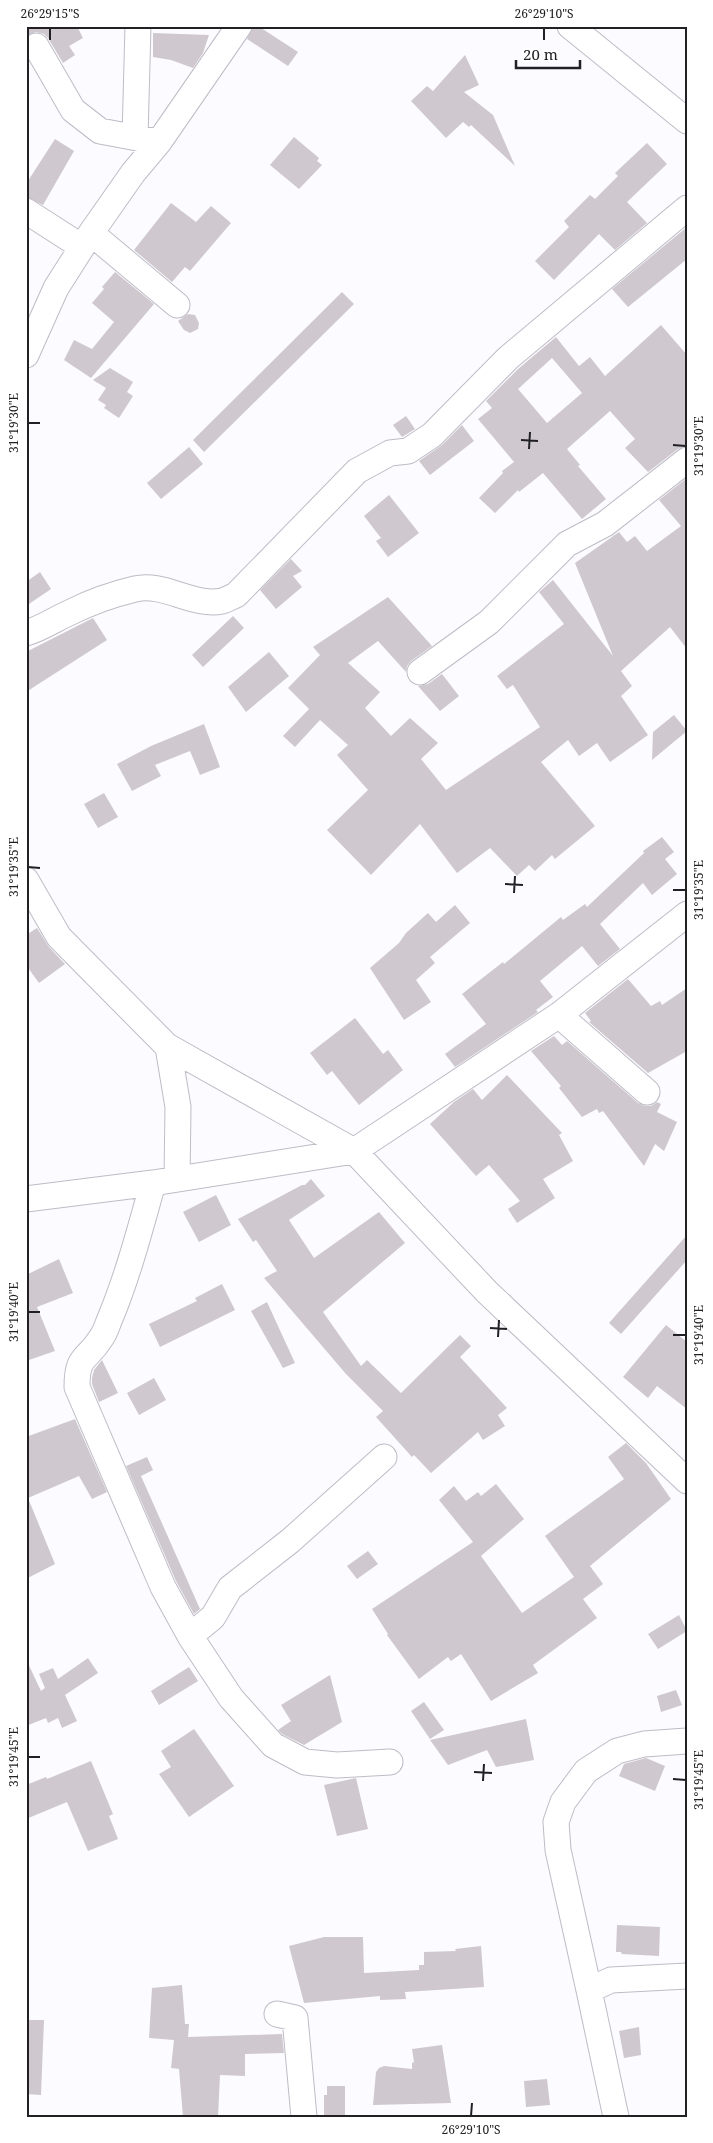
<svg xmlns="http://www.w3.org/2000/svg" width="713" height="2143" viewBox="0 0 713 2143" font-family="'Noto Serif',serif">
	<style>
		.building { fill: #cfc8cf; fill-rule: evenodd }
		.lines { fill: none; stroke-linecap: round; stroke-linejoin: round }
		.minor-casing { stroke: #bebcc6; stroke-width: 27 }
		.minor { stroke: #fff; stroke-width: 25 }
		.ticks { fill: none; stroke: #212124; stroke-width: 2 }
		.neatline { fill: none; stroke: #212124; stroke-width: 2 }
		.ticks-label { font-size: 12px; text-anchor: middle; fill: #212124 }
	</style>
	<rect width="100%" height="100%" fill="#fcfbff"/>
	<path class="building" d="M 26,26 L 77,26 L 83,38 L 69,46 L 75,55 L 63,63 L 48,38 L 44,34 L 36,32 L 26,36 Z
		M 253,26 L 258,26 L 298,52 L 288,66 L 247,39 Z
		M 153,33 L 209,35 L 203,53 L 193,68 L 171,60 L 153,57 Z
		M 465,55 L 479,85 L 464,92 L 493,115 L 515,166 L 471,125 L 469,127 L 463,122 L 446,138 L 411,101 L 427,86 L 433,91 Z
		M 294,137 L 319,158 L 317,161 L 322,165 L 299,189 L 270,165 Z
		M 55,139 L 74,151 L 43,205 L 26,197 L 26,184 Z
		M 647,143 L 667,164 L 627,202 L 647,223 L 615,250 L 599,234 L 554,280 L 535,261 L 569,227 L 564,221 L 590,195 L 595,199 L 618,176 L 615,173 Z
		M 171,203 L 196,222 L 211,206 L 231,223 L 190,271 L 185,267 L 172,282 L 134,250 Z
		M 687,227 L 687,259 L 628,307 L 612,289 Z
		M 115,272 L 154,304 L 91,378 L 64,360 L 74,340 L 92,349 L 114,322 L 92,303 L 104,289 L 102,287 Z
		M 342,292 L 354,304 L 204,452 L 193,440 Z
		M 188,314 L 195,315 L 199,323 L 198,329 L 190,333 L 184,330 L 178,321 Z
		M 661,325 L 687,355 L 687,446 L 678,449 L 648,472 L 625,448 L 635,439 L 610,411 L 567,449 L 580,465 L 578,466 L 606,499 L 582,519 L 543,473 L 519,492 L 518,490 L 495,513 L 479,498 L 503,473 L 502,471 L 514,462 L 478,419 L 492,408 L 486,401 L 518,369 L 556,337 L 579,366 L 590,357 L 605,376 ZM 552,358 L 582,393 L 547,423 L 518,389 Z
		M 110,368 L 133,382 L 127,392 L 133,396 L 119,418 L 104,408 L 106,405 L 98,400 L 106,388 L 93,380 Z
		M 406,416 L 415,429 L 402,437 L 393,425 Z
		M 462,425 L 474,441 L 430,475 L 419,461 L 442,445 Z
		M 189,447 L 203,464 L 161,499 L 147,483 Z
		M 687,478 L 687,649 L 670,627 L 621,671 L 632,686 L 621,696 L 648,735 L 610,762 L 597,743 L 579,756 L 568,740 L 541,762 L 595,826 L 555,859 L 552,855 L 535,871 L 529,865 L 517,876 L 490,848 L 457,873 L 420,824 L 371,875 L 327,830 L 368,790 L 337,755 L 348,745 L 320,720 L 295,747 L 283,736 L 309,709 L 288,688 L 320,655 L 313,647 L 388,597 L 432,646 L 411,661 L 407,666 L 406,672 L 378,641 L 348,663 L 380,692 L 365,708 L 391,736 L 410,718 L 438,743 L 421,759 L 446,790 L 540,727 L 513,685 L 507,689 L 497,676 L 564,624 L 539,592 L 553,580 L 613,656 L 575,563 L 619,532 L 627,542 L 635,536 L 647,551 L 681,526 L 659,500 Z
		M 389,495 L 419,533 L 388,557 L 376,541 L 381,538 L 364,516 Z
		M 291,559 L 302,571 L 293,576 L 302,587 L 276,609 L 260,590 Z
		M 40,572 L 51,589 L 26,606 L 26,582 Z
		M 233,616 L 244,628 L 203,667 L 192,655 Z
		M 93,618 L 107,640 L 26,692 L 26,652 Z
		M 269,652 L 289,676 L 246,712 L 228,687 Z
		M 442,674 L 459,696 L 440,711 L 418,686 L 428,684 Z
		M 674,715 L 687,731 L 652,760 L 653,732 Z
		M 204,724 L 220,767 L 200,775 L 190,751 L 155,765 L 161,776 L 132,791 L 117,764 L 151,746 Z
		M 104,793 L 118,817 L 98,828 L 84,804 Z
		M 662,837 L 674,852 L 665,859 L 677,874 L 652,895 L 643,883 L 600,924 L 620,949 L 598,966 L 582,946 L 540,981 L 553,997 L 536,1010 L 538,1012 L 455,1067 L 445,1054 L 486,1024 L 462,994 L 503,962 L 504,964 L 561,917 L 563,920 L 585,904 L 587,907 L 644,853 L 643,851 Z
		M 455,905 L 470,923 L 430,957 L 435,963 L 416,980 L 431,1002 L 404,1020 L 370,968 L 399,943 L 406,933 L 428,913 L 436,922 Z
		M 37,928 L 49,947 L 65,964 L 39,983 L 26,965 L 26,935 Z
		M 628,979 L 651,1006 L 660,1001 L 662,1005 L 687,988 L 687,1051 L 648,1073 L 589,1022 L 591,1021 L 585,1013 Z
		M 355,1018 L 383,1054 L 388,1050 L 403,1070 L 359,1105 L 332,1071 L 327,1075 L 310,1053 Z
		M 554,1036 L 562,1045 L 567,1041 L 638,1103 L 645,1106 L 651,1106 L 657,1102 L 661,1104 L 657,1112 L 677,1122 L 664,1151 L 655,1144 L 644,1166 L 603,1111 L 599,1113 L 597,1109 L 582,1117 L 559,1088 L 561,1086 L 531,1051 Z
		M 507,1075 L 562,1133 L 559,1135 L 573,1161 L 543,1179 L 555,1198 L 517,1223 L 508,1209 L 520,1201 L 489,1165 L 476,1176 L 430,1124 L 454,1102 L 473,1089 L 482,1100 Z
		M 311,1179 L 325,1196 L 289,1220 L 314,1258 L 379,1212 L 405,1243 L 323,1312 L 361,1366 L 367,1360 L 401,1393 L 460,1335 L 471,1346 L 460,1357 L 507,1408 L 498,1415 L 505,1426 L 483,1440 L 478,1432 L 431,1473 L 414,1455 L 412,1457 L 376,1417 L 383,1411 L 346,1374 L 264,1278 L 277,1271 L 256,1240 L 253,1242 L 238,1219 L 302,1185 L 305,1185 Z
		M 216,1195 L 231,1225 L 199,1242 L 183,1212 Z
		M 687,1235 L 687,1260 L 621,1334 L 609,1323 Z
		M 59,1259 L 73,1293 L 37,1307 L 55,1351 L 26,1361 L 26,1275 Z
		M 222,1284 L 235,1310 L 160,1347 L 149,1324 L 197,1301 L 195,1298 Z
		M 267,1302 L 295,1363 L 283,1368 L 251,1311 Z
		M 666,1325 L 687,1342 L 687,1409 L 657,1386 L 648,1398 L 623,1377 Z
		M 102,1360 L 118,1393 L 99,1402 L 92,1384 L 92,1378 L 94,1370 Z
		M 154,1378 L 166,1400 L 139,1415 L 127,1393 Z
		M 75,1419 L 107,1492 L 92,1499 L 79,1476 L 28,1498 L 55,1564 L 26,1579 L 26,1437 Z
		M 626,1443 L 646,1463 L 671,1499 L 590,1566 L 603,1584 L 583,1599 L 597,1618 L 533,1665 L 538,1673 L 491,1701 L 461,1654 L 451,1661 L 448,1657 L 419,1679 L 387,1635 L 388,1634 L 372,1609 L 473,1542 L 439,1500 L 454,1486 L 466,1501 L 478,1492 L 481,1496 L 496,1484 L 524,1519 L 481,1556 L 522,1613 L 574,1577 L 545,1536 L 624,1479 L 608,1457 Z
		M 147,1457 L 153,1470 L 141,1476 L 200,1609 L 194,1614 L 176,1581 L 126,1466 Z
		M 368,1551 L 378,1564 L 357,1579 L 347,1566 Z
		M 679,1615 L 687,1631 L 658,1649 L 648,1634 Z
		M 88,1658 L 98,1673 L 65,1695 L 77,1721 L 62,1728 L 58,1718 L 48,1723 L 46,1718 L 26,1726 L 26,1659 L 41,1691 L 45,1688 L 39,1674 L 53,1668 L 58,1679 Z
		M 189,1667 L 198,1681 L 159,1705 L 151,1691 Z
		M 330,1675 L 342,1722 L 304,1745 L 282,1734 L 278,1730 L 291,1721 L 281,1705 Z
		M 676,1690 L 682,1705 L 661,1712 L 657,1696 Z
		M 424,1702 L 444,1730 L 430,1739 L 411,1711 Z
		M 526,1719 L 534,1760 L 496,1767 L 487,1750 L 448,1765 L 430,1740 Z
		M 194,1729 L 234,1786 L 189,1817 L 159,1774 L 171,1767 L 161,1751 Z
		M 646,1758 L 665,1766 L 655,1791 L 619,1776 L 624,1764 Z
		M 91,1761 L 113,1814 L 109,1816 L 118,1839 L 88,1851 L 67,1802 L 26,1819 L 26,1785 L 46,1777 L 47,1779 Z
		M 356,1778 L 368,1829 L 337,1836 L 324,1785 Z
		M 617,1925 L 660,1927 L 659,1956 L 622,1954 L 621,1952 L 616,1952 Z
		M 324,1937 L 363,1937 L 364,1973 L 419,1970 L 419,1965 L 424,1965 L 424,1952 L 456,1951 L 455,1949 L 481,1946 L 484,1987 L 405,1992 L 406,1999 L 380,2000 L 380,1996 L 304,2003 L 289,1946 Z
		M 182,1985 L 185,2024 L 189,2024 L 188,2037 L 282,2034 L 284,2053 L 245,2054 L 245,2076 L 220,2075 L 218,2117 L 183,2117 L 179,2069 L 171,2068 L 174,2040 L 149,2038 L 152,1988 Z
		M 26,2020 L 44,2020 L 41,2095 L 26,2094 Z
		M 639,2027 L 641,2055 L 624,2058 L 619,2031 Z
		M 442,2045 L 451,2103 L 373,2105 L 376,2072 L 379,2068 L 384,2066 L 412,2069 L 412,2063 L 414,2062 L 412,2049 Z
		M 547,2079 L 550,2105 L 526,2107 L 524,2081 Z
		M 327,2086 L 345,2086 L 345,2117 L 324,2117 L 324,2095 L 327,2095 Z"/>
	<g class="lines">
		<g class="minor-casing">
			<path id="minor" d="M 570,26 L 687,121
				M 36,46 L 73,110 L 100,131 L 159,142
				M 135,137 L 138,26
				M 26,211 L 82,247
				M 91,233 L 177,305
				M 26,355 L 56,288 L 91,233 L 133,173 L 159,142 L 239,26
				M 26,633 C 43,628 55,619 71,612 C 91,602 114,594 135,589 C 164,582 193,607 222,601 C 226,600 231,597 236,595 L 357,471 L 390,453 L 408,451 L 432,435 L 508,358 L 687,208
				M 420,672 L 489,622 L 567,544 L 605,524 L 687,460
				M 26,880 L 59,937 L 167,1046 L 354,1151 L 487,1292 L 687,1481
				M 559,1015 L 647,1092
				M 168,1047 L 178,1107 L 177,1179
				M 153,1183 C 140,1229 128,1276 109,1321 C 107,1326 105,1333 101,1338 C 87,1361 77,1354 77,1387 L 163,1587 L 190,1636 L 231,1698 L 273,1745 L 305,1762 L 337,1765 L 390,1762
				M 26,1199 L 153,1183 L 354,1151 L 559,1015 L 687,914
				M 190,1636 L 213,1617 L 230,1588 L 290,1541 L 384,1457
				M 589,1990 L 558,1850 L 556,1822 L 563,1802 L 586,1771 L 617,1751 L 644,1744 L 687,1741
				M 277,2014 L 295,2018 L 304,2117
				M 616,2117 L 589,1990 L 611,1980 L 687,1976"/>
		</g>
		<use href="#minor" class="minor"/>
	</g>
	<path class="ticks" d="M 50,40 L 50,28M 544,40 L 544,28M 28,423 L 40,423M 521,440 L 538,441M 673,445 L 686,446M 529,449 L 530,432M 28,867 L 40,868M 505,884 L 523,885M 673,890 L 686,890M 514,893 L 515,876M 28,1312 L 40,1312M 490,1328 L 507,1329M 673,1335 L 686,1335M 498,1337 L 499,1320M 28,1757 L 40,1757M 474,1772 L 492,1773M 673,1779 L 686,1780M 483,1781 L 484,1764M 471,2116 L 472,2103"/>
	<rect width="713" height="2143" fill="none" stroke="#ffffff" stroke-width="55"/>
	<path d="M516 60v8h64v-8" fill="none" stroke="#212124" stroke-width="2.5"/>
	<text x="523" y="60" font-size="15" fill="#212124" stroke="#ffffff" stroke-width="4" paint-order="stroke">20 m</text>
	<rect x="28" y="28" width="658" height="2088" class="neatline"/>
	<g class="ticks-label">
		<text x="50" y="18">26°29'15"S</text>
		<text x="544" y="18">26°29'10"S</text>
		<text transform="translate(14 423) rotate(-90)" y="4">31°19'30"E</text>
		<text transform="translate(699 446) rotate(-90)" y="4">31°19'30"E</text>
		<text transform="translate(14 867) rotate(-90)" y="4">31°19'35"E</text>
		<text transform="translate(699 890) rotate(-90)" y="4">31°19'35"E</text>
		<text transform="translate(14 1312) rotate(-90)" y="4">31°19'40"E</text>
		<text transform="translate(699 1335) rotate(-90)" y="4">31°19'40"E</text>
		<text transform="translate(14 1757) rotate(-90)" y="4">31°19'45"E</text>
		<text transform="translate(699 1780) rotate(-90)" y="4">31°19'45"E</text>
		<text x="471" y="2134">26°29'10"S</text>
	</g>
</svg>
